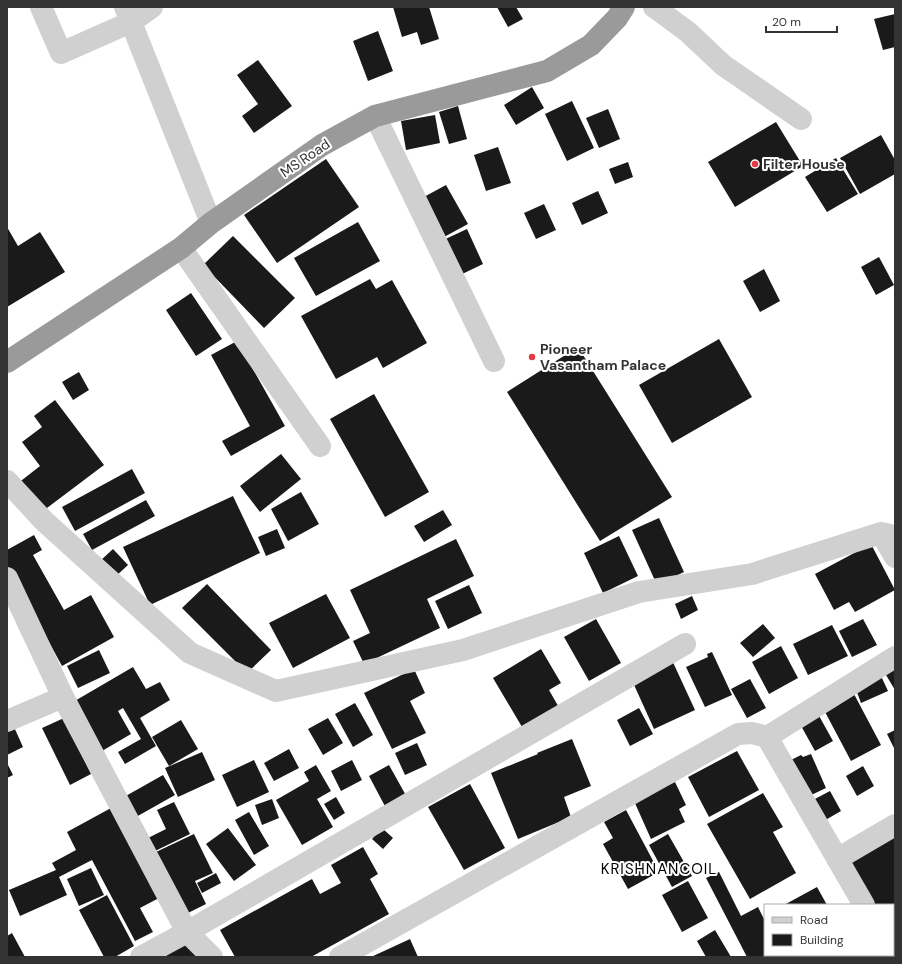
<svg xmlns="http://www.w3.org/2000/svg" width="902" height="964" viewBox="0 0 902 964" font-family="'DM Sans',sans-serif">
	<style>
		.building { fill: #1a1a1a }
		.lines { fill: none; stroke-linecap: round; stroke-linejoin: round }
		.minor { stroke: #d0d0d0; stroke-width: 22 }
		.highway { stroke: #9a9a9a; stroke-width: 22 }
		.poi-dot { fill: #e63946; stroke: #fff; stroke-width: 1.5 }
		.labels { text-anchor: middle; stroke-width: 4; stroke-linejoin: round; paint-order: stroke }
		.street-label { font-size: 14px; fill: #333; stroke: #fff }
		.poi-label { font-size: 14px; font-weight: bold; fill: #333; stroke: #fff; text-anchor: start }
		.neighbourhood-label { font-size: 15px; letter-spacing: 1px; fill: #000; stroke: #fff }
	</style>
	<rect width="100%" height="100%" fill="#fff"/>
	<path class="building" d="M 393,7 L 429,7 L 439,39 L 421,45 L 417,32 L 402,37 Z
		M 497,7 L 516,7 L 523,19 L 508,27 Z
		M 895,14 L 895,47 L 883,50 L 874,19 Z
		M 378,31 L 393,71 L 368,81 L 353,41 Z
		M 258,60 L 292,106 L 254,133 L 242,116 L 258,104 L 237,75 Z
		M 532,87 L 544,108 L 516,125 L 504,105 Z
		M 572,101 L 594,148 L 567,161 L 545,114 Z
		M 458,106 L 467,139 L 449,144 L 439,112 Z
		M 608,109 L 620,139 L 599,148 L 586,118 Z
		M 435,115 L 440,143 L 406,150 L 401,121 Z
		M 776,122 L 803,166 L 735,207 L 708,162 Z
		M 881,135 L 895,160 L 895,174 L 860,194 L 840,158 Z
		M 498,147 L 511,183 L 486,191 L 474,155 Z
		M 836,158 L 858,194 L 827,212 L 805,177 Z
		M 326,159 L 359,207 L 277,263 L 244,215 Z
		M 628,162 L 633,177 L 615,184 L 609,169 Z
		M 446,185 L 468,224 L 444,237 L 422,198 Z
		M 598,191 L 608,213 L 582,225 L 572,203 Z
		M 544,204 L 556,230 L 536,239 L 524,213 Z
		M 358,222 L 380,261 L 316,296 L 294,258 Z
		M 7,227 L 18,246 L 40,232 L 65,272 L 7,307 Z
		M 467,229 L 483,264 L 456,277 L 439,242 Z
		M 233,236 L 295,298 L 264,328 L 203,265 Z
		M 879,257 L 894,285 L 876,295 L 861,267 Z
		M 764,269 L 780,301 L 760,312 L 743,281 Z
		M 370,279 L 376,289 L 392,280 L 427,343 L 383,368 L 377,357 L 336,379 L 301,316 Z
		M 191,293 L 222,339 L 196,356 L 166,310 Z
		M 719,339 L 752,397 L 672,443 L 639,385 Z
		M 237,341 L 285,426 L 231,456 L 222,441 L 250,426 L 211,355 Z
		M 578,347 L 672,497 L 600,541 L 507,392 Z
		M 79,372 L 89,390 L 73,400 L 62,382 Z
		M 374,394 L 429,492 L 385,517 L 330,419 Z
		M 55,400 L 104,465 L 39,514 L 17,484 L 40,466 L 22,442 L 42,427 L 34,416 Z
		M 281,454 L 301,479 L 260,512 L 240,486 Z
		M 132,469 L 145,493 L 75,531 L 62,507 Z
		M 301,492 L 319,524 L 288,541 L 271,509 Z
		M 233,496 L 260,553 L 150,605 L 123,547 Z
		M 146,500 L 155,516 L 92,550 L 83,534 Z
		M 443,510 L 452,525 L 424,542 L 414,526 Z
		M 659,518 L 684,572 L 657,585 L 632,530 Z
		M 277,529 L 285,548 L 266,556 L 258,537 Z
		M 34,535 L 42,550 L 33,555 L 64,610 L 91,595 L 114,637 L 62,666 L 7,565 L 7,550 Z
		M 619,536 L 638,576 L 603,593 L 584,553 Z
		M 456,539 L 474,576 L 427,599 L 440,628 L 364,664 L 353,641 L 370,633 L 350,590 Z
		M 871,544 L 895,590 L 855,612 L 849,602 L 834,610 L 815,574 Z
		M 113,549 L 128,565 L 115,577 L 100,561 Z
		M 207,584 L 271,650 L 247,673 L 182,608 Z
		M 469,585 L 482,613 L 448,629 L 435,601 Z
		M 326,594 L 350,638 L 293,668 L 269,623 Z
		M 692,596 L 698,610 L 681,619 L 675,604 Z
		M 596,619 L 621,663 L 589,681 L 564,637 Z
		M 863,619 L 877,645 L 852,657 L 839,631 Z
		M 763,624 L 775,638 L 753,657 L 740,643 Z
		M 832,625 L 848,656 L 808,675 L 793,644 Z
		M 781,646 L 798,678 L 769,694 L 752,662 Z
		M 541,649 L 561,683 L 549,690 L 561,711 L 525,732 L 493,678 Z
		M 99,650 L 110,673 L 78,688 L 67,666 Z
		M 712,652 L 732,695 L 705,707 L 686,667 L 708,657 L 707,654 Z
		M 671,658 L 695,710 L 654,729 L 630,676 Z
		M 895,663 L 895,690 L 883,670 Z
		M 133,667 L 146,689 L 160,682 L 170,700 L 140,718 L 156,746 L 125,764 L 118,752 L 141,739 L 123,708 L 118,711 L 131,734 L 102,751 L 73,702 Z
		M 414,669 L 425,693 L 410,701 L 426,733 L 392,749 L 364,693 Z
		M 881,676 L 888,691 L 861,703 L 855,687 Z
		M 750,679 L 766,708 L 747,718 L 731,689 Z
		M 854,694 L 881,745 L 851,761 L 824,710 Z
		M 355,703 L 373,735 L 353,747 L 335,714 Z
		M 639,708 L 653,734 L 630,746 L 617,720 Z
		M 818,714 L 833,741 L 815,751 L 800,724 Z
		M 64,718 L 91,774 L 70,785 L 42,728 Z
		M 328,718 L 343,743 L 323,755 L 308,729 Z
		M 181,720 L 198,749 L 169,766 L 152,737 Z
		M 14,727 L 23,747 L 7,755 L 7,730 Z
		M 895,730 L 895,750 L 887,734 Z
		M 572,739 L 591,786 L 564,797 L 571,817 L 518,839 L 491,773 L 538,754 L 537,753 Z
		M 417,743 L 427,765 L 405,775 L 395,753 Z
		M 289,749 L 299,768 L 274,781 L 264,763 Z
		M 737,751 L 759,790 L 709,817 L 688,777 Z
		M 202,752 L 215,780 L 178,797 L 165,768 Z
		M 811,754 L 826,788 L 805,798 L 789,761 L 801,755 L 803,757 Z
		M 254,760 L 269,792 L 237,807 L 222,775 Z
		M 352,760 L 362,780 L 341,791 L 331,771 Z
		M 7,763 L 13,775 L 7,778 Z
		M 316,765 L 331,791 L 317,799 L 333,827 L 302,845 L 276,800 L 309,781 L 304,772 Z
		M 389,765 L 408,799 L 387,810 L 369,776 Z
		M 863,766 L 874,786 L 857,796 L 846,776 Z
		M 163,775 L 175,795 L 136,817 L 124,797 Z
		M 675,782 L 686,805 L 679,809 L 685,822 L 651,839 L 634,801 Z
		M 470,784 L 505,848 L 464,870 L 428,807 Z
		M 830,791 L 841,811 L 822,822 L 811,801 Z
		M 763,793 L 783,827 L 773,832 L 796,873 L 750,899 L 707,824 Z
		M 336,797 L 345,813 L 334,820 L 324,804 Z
		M 272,799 L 279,818 L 262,825 L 255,805 Z
		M 174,802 L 190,834 L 153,852 L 146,839 L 166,829 L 157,810 Z
		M 111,808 L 159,898 L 140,908 L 153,932 L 135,941 L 92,860 L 59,877 L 67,895 L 20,916 L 9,890 L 56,870 L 52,863 L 76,850 L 67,832 Z
		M 626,810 L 659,872 L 628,889 L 603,844 L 613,838 L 604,822 Z
		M 249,812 L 269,846 L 254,855 L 235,820 Z
		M 228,828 L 256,865 L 234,881 L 206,844 Z
		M 382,828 L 393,838 L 383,849 L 372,839 Z
		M 194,834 L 213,873 L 195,881 L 206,904 L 186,914 L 156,852 Z
		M 668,834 L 692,876 L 672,887 L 649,845 Z
		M 895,834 L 895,919 L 893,920 L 893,905 L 872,905 L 847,858 Z
		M 363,847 L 378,874 L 370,879 L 389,914 L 311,957 L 235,957 L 220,930 L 312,879 L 320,894 L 341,883 L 331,865 Z
		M 91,868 L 104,895 L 79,906 L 67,879 Z
		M 719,872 L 741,916 L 758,907 L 765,921 L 765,955 L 783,955 L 784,957 L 747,957 L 706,878 Z
		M 216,873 L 221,883 L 202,893 L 197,883 Z
		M 688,881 L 708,918 L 682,932 L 662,895 Z
		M 817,887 L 827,905 L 784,905 Z
		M 107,895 L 134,946 L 115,957 L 104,957 L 79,910 Z
		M 715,930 L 731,957 L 706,957 L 697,941 Z
		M 12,933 L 25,957 L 7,957 L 7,936 Z
		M 188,939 L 201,957 L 164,957 Z
		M 410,939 L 418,957 L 371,957 Z
		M 789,955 L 823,955 L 824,957 L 790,957 Z
		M 826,955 L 851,955 L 848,957 L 827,957 Z"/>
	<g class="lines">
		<path class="minor" d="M 41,7 L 61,53 L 131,22 L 152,7
			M 125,7 L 211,223
			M 654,7 L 688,32 L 723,65 L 801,119
			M 375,116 L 494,361
			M 181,248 L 320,446
			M 7,481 L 44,521 L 190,653 L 276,691 L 463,650 L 639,592 L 752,574 L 881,533 L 895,536
			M 881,533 L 895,557
			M 7,578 L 63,697 L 187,932 L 212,957
			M 7,721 L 63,697
			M 767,737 L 864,905
			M 837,859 L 895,825
			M 893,954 L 895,957
			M 141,957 L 187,932 L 685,644
			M 340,957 L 738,734 L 752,733 L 767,737 L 895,657"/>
		<path class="highway" d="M 7,362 L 181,248 L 211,223 L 322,145 L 375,116 L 547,71 L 591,45 L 617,18 L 624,7"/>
	</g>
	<g class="poi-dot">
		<circle cx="755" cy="164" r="4"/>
		<circle cx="532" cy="357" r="4"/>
	</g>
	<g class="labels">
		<g class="street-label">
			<text transform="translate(305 158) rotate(-34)" y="5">MS Road</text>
		</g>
		<g class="poi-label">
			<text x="763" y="169">Filter House</text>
			<text x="540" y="354">Pioneer<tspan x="540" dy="16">Vasantham Palace</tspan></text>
		</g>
		<g class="neighbourhood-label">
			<text x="659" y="874">KRISHNANCOIL</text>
		</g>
	</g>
	<rect width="902" height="964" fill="none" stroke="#333333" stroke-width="16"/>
	<rect x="764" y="904" width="130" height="52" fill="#ffffff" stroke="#adadad"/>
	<rect x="772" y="917" width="20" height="6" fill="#d0d0d0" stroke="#adadad"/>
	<text x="800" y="924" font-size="12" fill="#333333">Road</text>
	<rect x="772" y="934" width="20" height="12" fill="#1a1a1a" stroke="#adadad"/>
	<text x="800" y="944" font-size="12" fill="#333333">Building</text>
	<path d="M766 26v6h71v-6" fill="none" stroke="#333333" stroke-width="2"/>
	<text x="772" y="26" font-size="12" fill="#333333" stroke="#ffffff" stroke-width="3" paint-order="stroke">20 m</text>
</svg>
